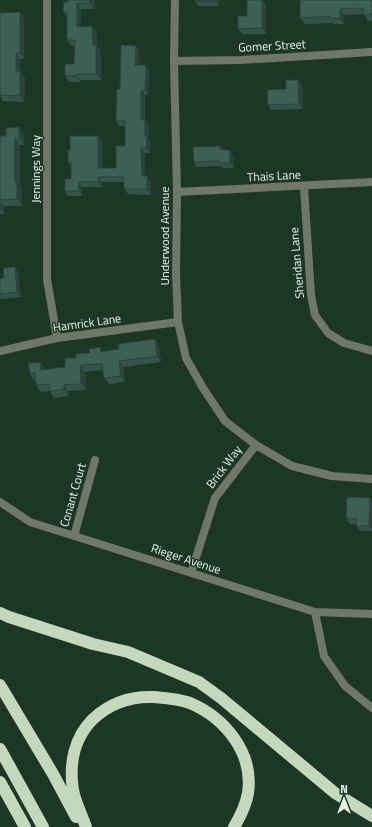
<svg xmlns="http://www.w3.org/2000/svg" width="372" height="827" viewBox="0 0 372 827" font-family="'Titillium Web',sans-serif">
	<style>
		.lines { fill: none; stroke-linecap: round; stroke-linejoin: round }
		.minor { stroke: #6f776b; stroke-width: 8 }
		.tertiary { stroke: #6f776b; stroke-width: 8 }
		.motorway { stroke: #c5d8bc; stroke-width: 12 }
		.wall { fill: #345349 }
		.shaded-wall { fill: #2b433c }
		.building { fill: #3d6055; stroke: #2b433c }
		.labels { text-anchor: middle; stroke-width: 3; stroke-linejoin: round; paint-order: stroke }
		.street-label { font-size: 12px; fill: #e4f4e9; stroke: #1d3727 }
	</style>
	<rect width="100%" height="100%" fill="#1d3727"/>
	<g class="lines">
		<path class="minor" d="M 47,0 L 47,279 L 57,338
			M 174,61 L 240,60 L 372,52
			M 304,187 L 311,295 L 315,315 L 328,333 L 344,343 L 372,351
			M 177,192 L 372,182
			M 0,351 L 57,338 L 178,322
			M 0,502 L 30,522 L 315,612 L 372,614
			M 74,536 L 95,460
			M 191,573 L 215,498 L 256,445
			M 315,612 L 324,656 L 345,686 L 372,708"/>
		<path class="tertiary" d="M 175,0 L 174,61 L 177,192 L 176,274 L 178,322 L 186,358 L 203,388 L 225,421 L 256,445 L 292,466 L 332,476 L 372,479"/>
		<path class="motorway" d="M 0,613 L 9,617 L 93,644 L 128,652 L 199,682 L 221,698 L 335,793 L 372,816
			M 0,685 L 53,774 L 76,817
			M 0,749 L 43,827
			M 0,782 L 25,827
			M 86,827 C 82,815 75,802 73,790 C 69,764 74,738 93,719 C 110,703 130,696 154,697 C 165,698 179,699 190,703 C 225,718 254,753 248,793 C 246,805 240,817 234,827"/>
	</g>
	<path class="wall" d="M 95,0 L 94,9 L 81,9 L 81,27 L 97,33 L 97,46 L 101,51 L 101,80 L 80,80 L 80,82 L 69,82 L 65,75 L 74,64 L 74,46 L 72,46 L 67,40 L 67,17 L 63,12 L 68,2 Z
		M 195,0 L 219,0 L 219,6 L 198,6 Z
		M 372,0 L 372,21 L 368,21 L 364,14 L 344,15 L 344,24 L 333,24 L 332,23 L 305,24 L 300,18 Z
		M 266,4 L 266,34 L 242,34 L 238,29 L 247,16 Z
		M 20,12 L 24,19 L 24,59 L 20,59 L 20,71 L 25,77 L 24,102 L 3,101 L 0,96 L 0,13 Z
		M 139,51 L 139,65 L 149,70 L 148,95 L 145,95 L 145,120 L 149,125 L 148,139 L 150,142 L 150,153 L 145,153 L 145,176 L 151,182 L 151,195 L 128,194 L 124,189 L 124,182 L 102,182 L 102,187 L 82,187 L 82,196 L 68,196 L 65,191 L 71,179 L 71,167 L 68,162 L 70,150 L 98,136 L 102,141 L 102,168 L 116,168 L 125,146 L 125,126 L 119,126 L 116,121 L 120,89 Z
		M 298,80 L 302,85 L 303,109 L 271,110 L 268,105 Z
		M 24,134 L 24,145 L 20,145 L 19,157 L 20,185 L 22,189 L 22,206 L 4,206 L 4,214 L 0,214 L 0,136 Z
		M 220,146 L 223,150 L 233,156 L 234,168 L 223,168 L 222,166 L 197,167 L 194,162 Z
		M 18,272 L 21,297 L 0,299 L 0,279 L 4,278 Z
		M 155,339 L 159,346 L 161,362 L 123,367 L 125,382 L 109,384 L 104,378 L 103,370 L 85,372 L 86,390 L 68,391 L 69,396 L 54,398 L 50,391 L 41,392 L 36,385 L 36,380 L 34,381 L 30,374 L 45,368 L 45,370 L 65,367 L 76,358 L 90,353 L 119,349 Z
		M 372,501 L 372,531 L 360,531 L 356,526 L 356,524 L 350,524 L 346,518 Z"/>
	<path class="shaded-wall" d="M 90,0 L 95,0 L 94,9 L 90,3 Z
		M 215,0 L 219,0 L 219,6 L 215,1 Z
		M 262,0 L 263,0 L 266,4 L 266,34 L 262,28 Z
		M 77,3 L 81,9 L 81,33 L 77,27 Z
		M 340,9 L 344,15 L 344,24 L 340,18 Z
		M 20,12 L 24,19 L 24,59 L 20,53 Z
		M 92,26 L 97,33 L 97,46 L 101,51 L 101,80 L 96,74 L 93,45 Z
		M 136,46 L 139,51 L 139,70 L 135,65 Z
		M 16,53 L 20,59 L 20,77 L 16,71 Z
		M 146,65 L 149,70 L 148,95 L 145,90 Z
		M 20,71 L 25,77 L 24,102 L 20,96 Z
		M 76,74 L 80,80 L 80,82 L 76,76 Z
		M 298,80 L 302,85 L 303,109 L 299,104 Z
		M 141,90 L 145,95 L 144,125 L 141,120 Z
		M 145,120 L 149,125 L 148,139 L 150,142 L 150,153 L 146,148 L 145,136 Z
		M 19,127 L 24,134 L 24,145 L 19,138 Z
		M 98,136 L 102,141 L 102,173 L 98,168 Z
		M 15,138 L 20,145 L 20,185 L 22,189 L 22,206 L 17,199 L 15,182 Z
		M 141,148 L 145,153 L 145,181 L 142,176 Z
		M 230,150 L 233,156 L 234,168 L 230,163 Z
		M 147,176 L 151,182 L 151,195 L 147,189 Z
		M 98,177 L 102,182 L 102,187 L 98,182 Z
		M 79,182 L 82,187 L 82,196 L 79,191 Z
		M 0,201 L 4,206 L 4,214 L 0,208 Z
		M 15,267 L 18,272 L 21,297 L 17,292 Z
		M 155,339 L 159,346 L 161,362 L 157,356 Z
		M 119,361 L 123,367 L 125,382 L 121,376 Z
		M 40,362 L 45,368 L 46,377 L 41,370 Z
		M 80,365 L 85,372 L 86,390 L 81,384 Z
		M 64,385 L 68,391 L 69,396 L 64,389 Z
		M 370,498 L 372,501 L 372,531 L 369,526 Z"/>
	<path class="building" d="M 68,0 L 90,0 L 90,3 L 77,3 L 77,27 L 92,26 L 93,45 L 96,45 L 96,74 L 76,74 L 76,76 L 65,75 L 65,64 L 74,64 L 75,40 L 67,40 L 67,13 L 63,12 L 64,2 L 68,2 Z
		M 195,0 L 215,0 L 215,1 L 195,1 Z
		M 247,0 L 262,0 L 262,28 L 238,29 L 238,16 L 247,16 Z
		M 300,0 L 372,0 L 372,14 L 364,15 L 363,8 L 340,9 L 340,18 L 329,18 L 329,16 L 300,18 Z
		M 20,12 L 20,53 L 16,53 L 16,71 L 20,71 L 20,96 L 0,95 L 0,13 Z
		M 121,45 L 136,46 L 135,65 L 146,65 L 145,90 L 141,90 L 141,120 L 145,120 L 145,136 L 147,136 L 146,148 L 141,148 L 142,176 L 147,176 L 147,189 L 124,189 L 124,177 L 98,177 L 98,182 L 79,182 L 79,191 L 65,191 L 65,179 L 71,179 L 71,162 L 68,162 L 68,150 L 70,150 L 70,136 L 98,136 L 98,168 L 116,168 L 116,146 L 125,146 L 125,121 L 116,121 L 117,89 L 120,89 Z
		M 286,80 L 298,80 L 299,104 L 268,105 L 267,90 L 286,89 Z
		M 19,127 L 19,138 L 15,138 L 14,150 L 15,182 L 17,182 L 17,199 L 0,200 L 0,136 L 6,136 L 6,128 Z
		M 220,146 L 220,150 L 230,150 L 230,163 L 219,163 L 219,161 L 194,162 L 193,147 Z
		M 15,267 L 17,292 L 0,294 L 0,279 L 4,278 L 3,268 Z
		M 155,339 L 157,356 L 119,361 L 121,376 L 104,378 L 102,364 L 80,365 L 81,384 L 64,385 L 64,389 L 50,391 L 49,384 L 36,385 L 35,373 L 30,374 L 28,363 L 40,362 L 41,370 L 65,367 L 65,358 L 76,358 L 76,354 L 90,353 L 89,349 L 100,347 L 101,352 L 119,349 L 118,344 Z
		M 347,497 L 370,498 L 369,526 L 356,526 L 357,519 L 346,518 Z"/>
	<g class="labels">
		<g class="street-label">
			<text transform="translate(272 46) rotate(-3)" y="4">Gomer Street</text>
			<text transform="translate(36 169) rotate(-90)" y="4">Jennings Way</text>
			<text transform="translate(274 176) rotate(-3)" y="4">Thais Lane</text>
			<text transform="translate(165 236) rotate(-90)" y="4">Underwood Avenue</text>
			<text transform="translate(297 263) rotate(-95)" y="4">Sheridan Lane</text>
			<text transform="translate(87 323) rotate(-8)" y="4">Hamrick Lane</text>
			<text transform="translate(224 467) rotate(-53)" y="4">Brick Way</text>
			<text transform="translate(73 495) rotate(-74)" y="4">Conant Court</text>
			<text transform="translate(186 559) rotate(18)" y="4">Rieger Avenue</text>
		</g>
	</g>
	<g transform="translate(344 799)" stroke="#1d3727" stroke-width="3" paint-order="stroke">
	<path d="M0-3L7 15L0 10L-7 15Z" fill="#e4f4e9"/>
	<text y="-6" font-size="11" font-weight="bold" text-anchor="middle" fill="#e4f4e9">N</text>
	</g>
</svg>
